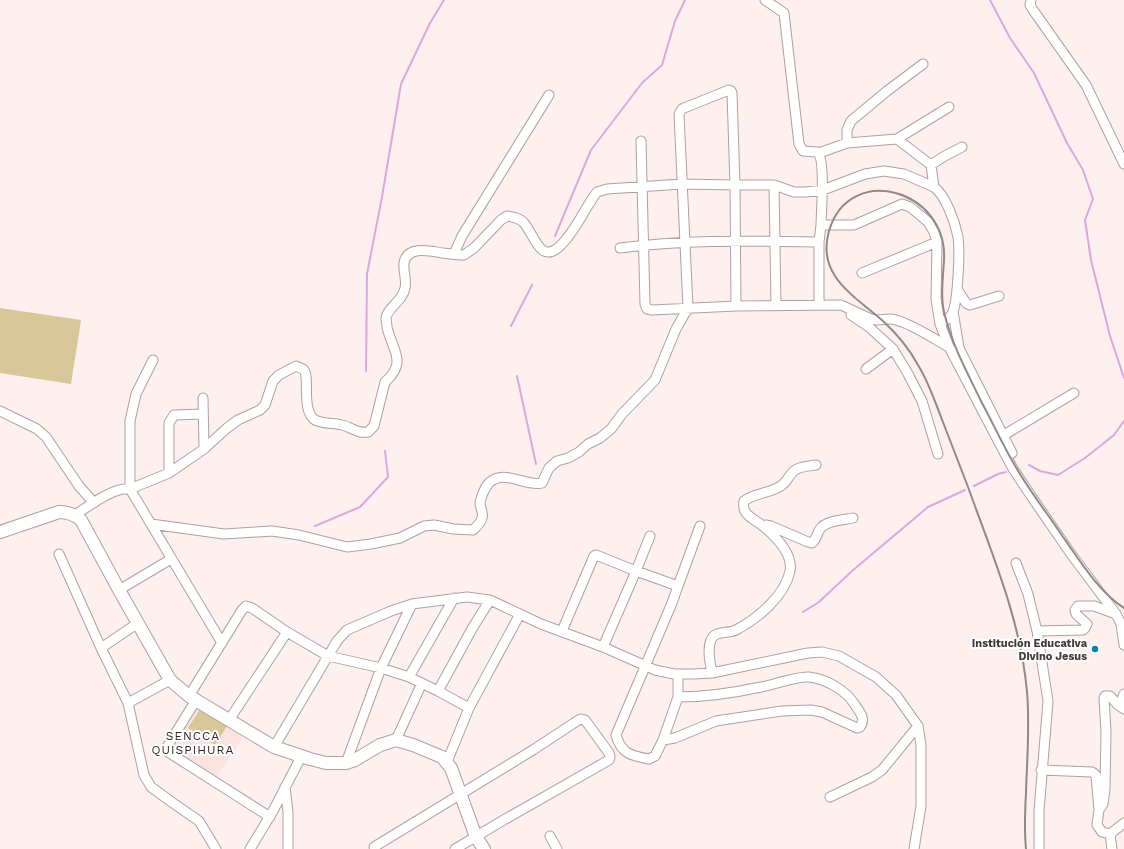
<svg xmlns="http://www.w3.org/2000/svg" width="1124" height="849" viewBox="0 0 1124 849" font-family="'Work Sans',sans-serif">
	<style>
		.built { fill: #fce3e0 }
		.grass { fill: #dac799 }
		.lines { fill: none; stroke-linecap: round; stroke-linejoin: round }
		.stream { stroke: #d8a9df; stroke-width: 2 }
		.minor-casing { stroke: #afa09e; stroke-width: 11 }
		.major-casing { stroke: #afa09e; stroke-width: 14 }
		.minor { stroke: #fff; stroke-width: 9 }
		.major { stroke: #fff; stroke-width: 12 }
		.rail { stroke: #918887; stroke-width: 2 }
		.poi-dot { fill: #0683a7; stroke: #fff; stroke-width: 1.5 }
		.labels { text-anchor: middle; stroke-width: 4; stroke-linejoin: round; paint-order: stroke }
		.poi-label { font-size: 11px; font-weight: bold; fill: #423b3b; stroke: #fff; text-anchor: end }
		.neighbourhood-label { font-size: 12px; letter-spacing: 1px; fill: #312624; stroke: #fff }
	</style>
	<rect width="100%" height="100%" fill="#fdf0ee"/>
	<path class="built" d="M 200,703 L 247,731 L 215,779 L 170,748 Z"/>
	<path class="grass" d="M 0,308 L 81,320 L 71,384 L 0,373 Z
		M 200,709 L 227,726 L 215,745 L 188,728 Z"/>
	<g class="lines">
		<path class="stream" d="M 990,0 L 1010,38 L 1034,73 L 1067,143 L 1083,170 L 1093,199 L 1085,220 L 1091,260 L 1110,336 L 1124,378
			M 555,236 L 591,150 L 642,83 L 662,65 L 675,21 L 685,0
			M 511,326 L 532,285
			M 366,371 L 367,274 L 382,197 L 401,84 L 430,23 L 444,0
			M 517,376 L 536,464
			M 1029,465 L 1040,471 L 1058,475 L 1085,458 L 1114,435 L 1124,421
			M 974,486 L 998,474 L 1006,472
			M 315,526 L 360,507 L 388,477 L 385,451
			M 803,612 L 819,602 L 852,571 L 928,507 L 965,490"/>
		<g class="minor-casing">
			<path id="minor" d="M 765,0 L 784,13 L 799,144 L 803,151 L 817,152 C 826,159 821,212 821,225 L 854,225 L 902,204 L 910,207 L 920,215 L 928,222 L 934,232 L 937,242 L 936,299 L 940,324 L 949,347 L 995,435 L 1012,467 L 1027,490 L 1071,554 L 1116,614 L 1121,624 L 1124,645
				M 1031,0 L 1030,5 L 1033,10 L 1086,85 L 1124,164
				M 897,139 L 949,107
				M 641,141 L 645,304 L 647,309 L 652,310 L 736,306 L 841,305 L 871,319 C 879,322 887,317 896,320 C 912,324 934,339 949,347
				M 847,143 L 847,130 L 851,121 L 887,91 L 923,64
				M 819,153 L 847,143 L 897,139 L 931,165 L 943,157 L 962,147
				M 931,165 L 934,187
				M 774,185 L 776,305
				M 620,248 C 686,239 753,241 819,242 L 821,225
				M 454,254 L 462,236 L 549,95
				M 862,273 L 937,242
				M 957,289 L 966,303 L 970,305 L 999,296
				M 819,305 L 819,242
				M 953,311 L 959,348 L 1012,453
				M 851,315 L 869,327 L 893,349 L 907,372 L 922,401 L 938,454
				M 153,360 L 136,394 L 130,421 L 130,489 L 222,643
				M 866,369 L 893,349
				M 203,398 L 204,449
				M 0,411 L 37,429 L 46,437 L 79,486 L 94,503
				M 1004,435 L 1074,393
				M 169,473 L 169,423 L 174,415 L 203,414
				M 75,515 C 89,506 113,487 130,489 L 169,473 L 204,449 L 227,428 L 238,420 L 260,410 L 265,405 L 273,381 L 279,375 L 296,366 C 298,367 302,368 304,370 C 310,378 301,411 315,420 C 323,424 334,423 342,425 C 351,427 358,434 368,432 L 374,426 L 385,382 C 408,362 392,350 387,327 C 387,324 386,321 386,318 C 387,308 403,301 405,288 C 407,280 403,272 404,263 C 407,245 430,251 443,253 C 450,254 457,255 464,255 L 474,248 L 501,220 L 507,216 C 513,217 520,218 524,223 C 534,234 540,265 560,246 C 576,231 584,209 597,192 L 607,189 L 682,184 L 735,185 L 774,185 L 794,192 L 806,192 L 823,190 L 865,174 L 884,171 L 904,174 L 934,187 C 946,196 955,222 958,237 C 960,250 958,303 952,314 C 949,319 945,321 940,324
				M 151,524 L 224,534 L 272,531 L 299,535 L 347,547 L 371,544 L 400,538 L 424,526 L 434,525 L 453,529 L 473,530 C 477,526 481,523 482,518 C 484,513 480,508 480,503 C 481,497 485,487 489,483 C 504,468 525,487 542,483 L 549,468 L 557,461 L 568,458 L 579,452 L 588,444 L 600,438 L 611,429 L 622,414 L 655,380 L 676,329 L 688,308 L 679,114 L 682,109 L 684,108 L 729,90 L 731,91 L 732,93 L 735,185 L 736,306
				M 763,526 L 766,525 L 771,526 L 808,542 L 812,543 C 817,539 817,533 820,529 C 826,520 844,520 853,518
				M 59,554 L 101,648 L 128,703 L 144,775 L 151,787 L 173,803 L 199,821 L 216,849
				M 1016,563 L 1028,594 L 1037,631 L 1048,701 L 1039,811 L 1039,849
				M 678,586 L 700,526
				M 119,590 L 171,559
				M 562,631 L 594,556 L 596,555 L 636,571 L 650,536
				M 1037,631 L 1083,630 L 1085,628 L 1087,624 L 1076,614 L 1075,610 L 1078,606 L 1094,606 L 1116,614
				M 603,647 L 636,571 L 678,586 L 672,603 L 616,735 C 621,754 632,756 649,759 L 655,756 L 663,740 L 678,697 L 678,674
				M 101,648 L 138,623
				M 712,673 C 710,663 707,649 711,640 C 715,630 728,634 736,630 C 757,619 785,596 790,571 C 793,554 775,536 763,526 C 758,522 752,519 748,515 C 744,512 743,506 744,501 C 755,492 771,494 782,485 C 788,481 790,472 797,469 C 803,466 810,466 816,465
				M 409,677 L 454,598
				M 438,691 L 473,627 L 490,600
				M 1124,694 L 1122,699 L 1124,705
				M 189,696 L 242,610 L 246,606 L 252,608 L 287,632 L 328,656 L 381,668 L 409,677 L 438,691 L 469,708 L 520,614
				M 196,700 L 167,747 L 168,752 L 270,817
				M 128,703 L 170,680
				M 229,720 L 287,632
				M 396,740 L 422,683
				M 663,740 L 675,738 L 716,721 L 782,711 L 811,710 L 822,712 L 857,728 L 860,727 C 866,719 860,712 855,705 C 846,690 826,679 809,677 C 797,676 773,685 761,687 C 733,693 707,697 678,697
				M 274,747 L 337,641 L 347,630 L 391,611 L 412,604 L 467,597 L 490,600 L 541,624 L 603,647 L 655,670 L 674,674 L 693,674 L 712,673 L 808,653 L 822,652 L 839,656 L 876,677 L 896,695 L 918,726 L 921,745 L 921,806 L 914,849
				M 447,762 L 469,708
				M 346,763 L 381,668 L 412,604
				M 1041,770 L 1092,772 L 1096,775 L 1099,810 L 1097,825 L 1102,832 L 1110,834 L 1124,823
				M 285,787 L 288,812 L 288,849
				M 830,797 L 872,777 L 882,770 L 918,726
				M 1099,810 L 1103,804 L 1105,789 L 1106,732 L 1104,698 L 1105,696 L 1110,696 L 1118,705 L 1124,709
				M 1110,834 L 1112,849
				M 550,836 L 557,849
				M 374,847 L 533,750 L 577,721 L 581,719 L 585,720 L 609,753 L 610,757 L 609,760 L 502,821 L 455,849
				M 250,849 L 273,811 L 301,757"/>
		</g>
		<g class="major-casing">
			<path id="major" d="M 0,532 L 59,512 C 68,512 74,514 81,520 L 119,590 L 170,680 L 189,696 L 274,747 L 310,759 L 326,763 L 346,763 L 355,760 L 380,745 L 396,740 L 413,745 L 442,757 L 451,768 L 476,837 L 484,849"/>
		</g>
		<use href="#minor" class="minor"/>
		<use href="#major" class="major"/>
		<path class="rail" d="M 1026,849 C 1024,830 1025,811 1026,792 C 1027,759 1030,725 1027,692 C 1021,621 992,554 968,487 C 959,464 950,440 941,417 C 934,399 928,381 918,365 C 909,348 897,334 883,321 C 855,296 816,276 829,231 C 849,162 948,189 944,260 C 943,279 940,298 945,316 C 953,347 968,374 982,403 C 994,425 1004,448 1017,469 C 1031,493 1048,514 1063,537 C 1080,561 1099,592 1124,608"/>
	</g>
	<circle class="poi-dot" cx="1095" cy="649" r="4"/>
	<g class="labels">
		<g class="poi-label">
			<text x="1087" y="647">Institución Educativa<tspan x="1087" dy="13">Divino Jesus</tspan></text>
		</g>
		<g class="neighbourhood-label">
			<text x="193" y="740">SENCCA<tspan x="193" dy="14">QUISPIHURA</tspan></text>
		</g>
	</g>
</svg>
